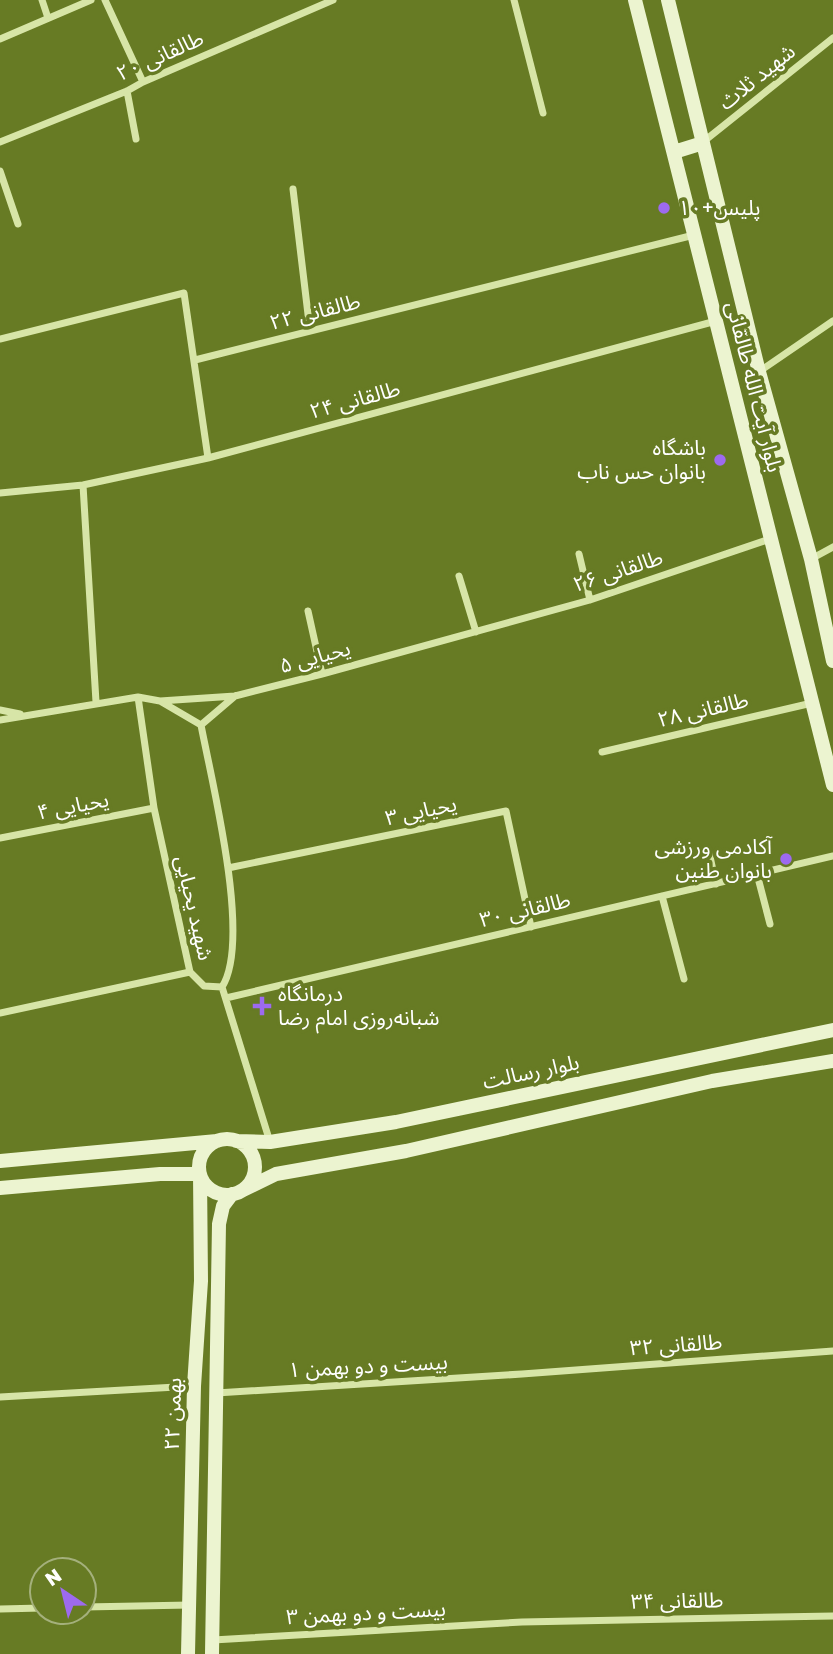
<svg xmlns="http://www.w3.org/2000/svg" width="833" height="1654" viewBox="0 0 833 1654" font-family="'Golos Text','Noto Sans Arabic',sans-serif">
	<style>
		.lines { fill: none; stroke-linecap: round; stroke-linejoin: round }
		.street { stroke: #d7e5a7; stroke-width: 7 }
		.secondary { stroke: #ecf4d0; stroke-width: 14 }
		.poi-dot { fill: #9d6aef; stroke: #677b24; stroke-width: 2.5 }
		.labels { text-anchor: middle; stroke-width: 7; stroke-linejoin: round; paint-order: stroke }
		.street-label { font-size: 21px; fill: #fff; stroke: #677b24 }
		.poi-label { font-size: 21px; fill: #fff; stroke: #677b24; text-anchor: start }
	</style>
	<rect width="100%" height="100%" fill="#677b24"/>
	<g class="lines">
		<path class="street" d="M 42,0 L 48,18
			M 105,0 L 143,82
			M 514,0 L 543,113
			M 0,39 L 91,0
			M 127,91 L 136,139
			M 0,142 L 127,91 L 143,82 L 333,0
			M 703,142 L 833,38
			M 0,171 L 18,224
			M 293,189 L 310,331
			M 0,339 L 184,293 L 208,458
			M 195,360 L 694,235
			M 760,371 L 833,321
			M 83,485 L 96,702
			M 0,493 L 83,485 L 208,458 L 716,321
			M 579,554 L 590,600
			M 811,559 L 833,547
			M 459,576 L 476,632
			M 308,611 L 322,674
			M 138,697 L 154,808 L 190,972 L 204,986 L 222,987 L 270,1142
			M 160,701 L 235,696 L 322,674 L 590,600 L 770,539
			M 0,710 L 20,714
			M 0,720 L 138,697 L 160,701 L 201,725 C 212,783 252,940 222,987
			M 201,725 L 235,696
			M 602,752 L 812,703
			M 0,838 L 154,808
			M 709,852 L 716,884
			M 228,868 L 506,811 L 531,927
			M 757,874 L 770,924
			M 662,896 L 684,979
			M 226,998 L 833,856
			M 0,1013 L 190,972
			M 216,1393 L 522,1374 L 833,1351
			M 0,1397 L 194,1386
			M 84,1607 L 190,1605
			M 0,1609 L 42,1608
			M 213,1640 L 522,1622 L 833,1616"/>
		<path class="secondary" d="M 635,0 L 833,785
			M 668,0 L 759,372 L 811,559 L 833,661
			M 674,152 L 703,143
			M199 1167a28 28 0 1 1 56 0a28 28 0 1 1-56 0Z
			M 236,1141 L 270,1142 L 396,1122 L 833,1030
			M 0,1161 L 217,1141
			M 0,1188 L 160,1174 L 200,1174 L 201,1281 L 194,1386 L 188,1654
			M 241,1191 L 276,1174 L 406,1151 L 712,1081 L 833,1061
			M 212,1654 L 219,1224 L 223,1206 L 232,1194"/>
	</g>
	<g class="poi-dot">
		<circle cx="664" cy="208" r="7"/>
		<circle cx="720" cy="460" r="7"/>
		<circle cx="786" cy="859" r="7"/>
		<path d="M258.5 995.5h7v7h7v7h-7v7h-7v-7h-7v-7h7z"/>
	</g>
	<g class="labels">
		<g class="street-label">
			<text transform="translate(160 56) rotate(-24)" y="7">طالقانی ۲۰</text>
			<text transform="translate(757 77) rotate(-39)" y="7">شهید ثلاث</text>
			<text transform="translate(315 312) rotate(-14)" y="7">طالقانی ۲۲</text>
			<text transform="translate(754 387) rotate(76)" y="7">بلوار آیت الله طالقانی</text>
			<text transform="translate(355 400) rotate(-15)" y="7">طالقانی ۲۴</text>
			<text transform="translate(618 571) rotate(-18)" y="7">طالقانی ۲۶</text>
			<text transform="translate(315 657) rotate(-15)" y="7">یحیایی ۵</text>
			<text transform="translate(703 710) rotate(-13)" y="7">طالقانی ۲۸</text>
			<text transform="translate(73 806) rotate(-11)" y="7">یحیایی ۴</text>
			<text transform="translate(421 811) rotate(-12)" y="7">یحیایی ۳</text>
			<text transform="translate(194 908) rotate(77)" y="7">شهید یحیایی</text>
			<text transform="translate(525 910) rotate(-13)" y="7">طالقانی ۳۰</text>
			<text transform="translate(531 1072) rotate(-12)" y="7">بلوار رسالت</text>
			<text transform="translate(676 1345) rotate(-4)" y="7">طالقانی ۳۲</text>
			<text transform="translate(368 1366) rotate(-3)" y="7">بیست و دو بهمن ۱</text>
			<text transform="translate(173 1414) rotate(-88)" y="7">۲۲ بهمن</text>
			<text transform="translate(677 1601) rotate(-1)" y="7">طالقانی ۳۴</text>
			<text transform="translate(366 1613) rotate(-3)" y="7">بیست و دو بهمن ۳</text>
		</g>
		<g class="poi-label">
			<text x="678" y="215">پلیس+۱۰</text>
			<text x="706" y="455" text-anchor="end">باشگاه<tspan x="706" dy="24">بانوان حس ناب</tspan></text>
			<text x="772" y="854" text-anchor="end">آکادمی ورزشی<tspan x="772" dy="24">بانوان طنین</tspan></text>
			<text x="278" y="1001">درمانگاه<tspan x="278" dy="24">شبانه‌روزی امام رضا</tspan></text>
		</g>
	</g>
	<g transform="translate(63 1591) rotate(325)"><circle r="33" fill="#677b24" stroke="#a4b07c" stroke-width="2"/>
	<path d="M0-5L12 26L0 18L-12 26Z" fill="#9d6aef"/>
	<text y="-10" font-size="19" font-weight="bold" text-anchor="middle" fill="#ffffff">N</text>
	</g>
</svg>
